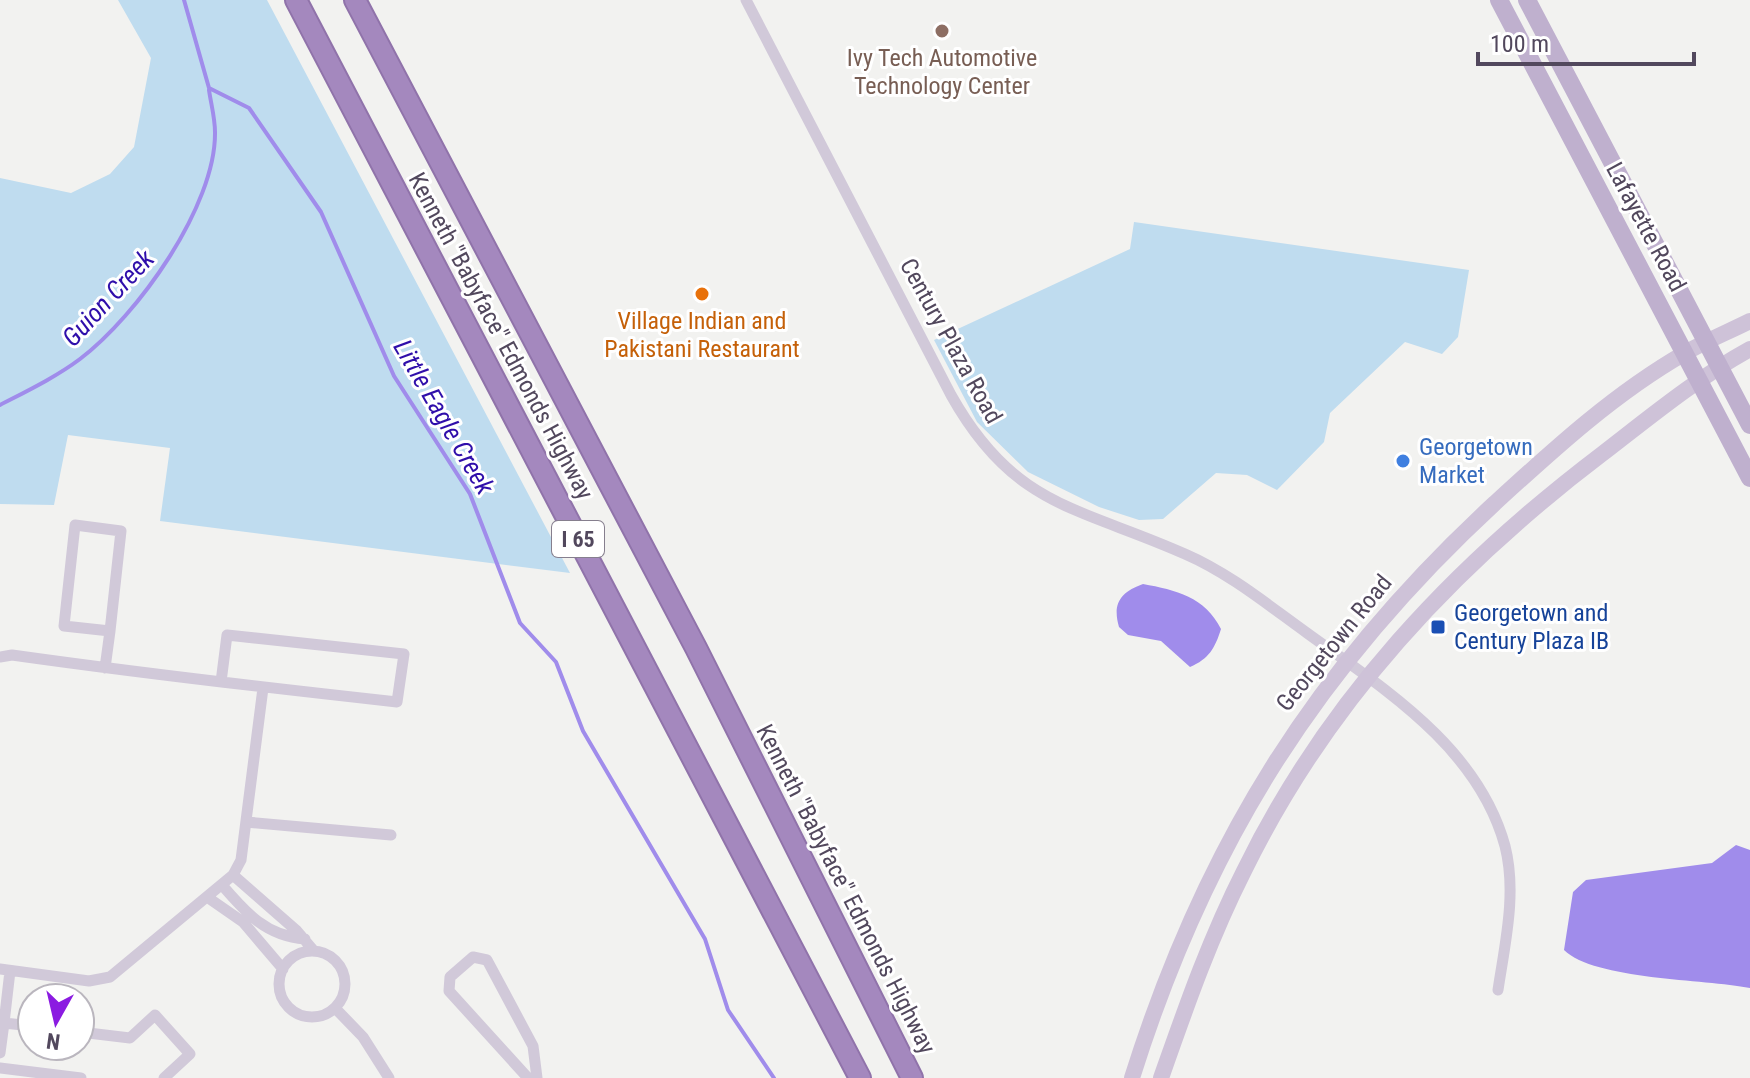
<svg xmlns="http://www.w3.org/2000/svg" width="1750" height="1078" viewBox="0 0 1750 1078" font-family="'Roboto Condensed',sans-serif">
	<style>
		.green { fill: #bfdcef }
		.water { fill: #a08ceb }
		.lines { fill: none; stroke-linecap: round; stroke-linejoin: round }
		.stream { stroke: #a08ceb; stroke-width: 4 }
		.motorway-casing { stroke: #9073aa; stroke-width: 24 }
		.minor { stroke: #d1c9d9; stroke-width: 11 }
		.secondary { stroke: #cec2d8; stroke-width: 16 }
		.primary { stroke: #bfb0ce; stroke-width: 18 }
		.motorway { stroke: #a488be; stroke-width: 20 }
		.education-dot { fill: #8d6e63; stroke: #fff; stroke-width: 3 }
		.food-dot { fill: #e8710a; stroke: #fff; stroke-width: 3 }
		.shop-dot { fill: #3f7fe0; stroke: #fff; stroke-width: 3 }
		.transit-dot { fill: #1a4fb4; stroke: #fff; stroke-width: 3 }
		.labels { text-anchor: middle; stroke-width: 6; stroke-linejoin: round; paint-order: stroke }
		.shield { fill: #fff; stroke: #867f8e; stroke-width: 2 }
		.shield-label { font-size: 22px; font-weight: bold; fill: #52485d }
		.education-label { font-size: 24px; fill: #785e54; stroke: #fff }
		.street-label { font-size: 24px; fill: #52485d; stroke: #fff }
		.food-label { font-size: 24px; fill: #c56008; stroke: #fff }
		.shop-label { font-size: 24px; fill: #366cbe; stroke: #fff; text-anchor: start }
		.transit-label { font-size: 24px; fill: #164399; stroke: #fff; text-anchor: start }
		.water-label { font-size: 26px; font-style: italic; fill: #2f0eaa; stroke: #fff }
	</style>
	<rect width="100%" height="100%" fill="#f2f2f0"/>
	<path class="green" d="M 118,0 L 267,0 L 570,573 L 160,521 L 170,448 L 68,435 L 54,505 L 0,504 L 0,178 L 71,193 L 110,174 L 134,147 L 151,58 Z
		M 1134,222 L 1469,270 L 1458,337 L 1442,354 L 1405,342 L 1330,413 L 1324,442 L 1277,490 L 1247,475 L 1216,473 L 1163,519 L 1139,520 L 1099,507 L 1028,472 L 977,422 L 934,340 L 1130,249 Z"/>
	<path class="water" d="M 1143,584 C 1176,590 1205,597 1221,629 C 1215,648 1209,659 1190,667 L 1161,641 L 1128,635 L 1119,627 C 1112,603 1121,592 1143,584 Z
		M 1736,845 L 1750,850 L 1750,988 C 1704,979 1595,980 1564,950 L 1573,892 L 1586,880 L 1712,863 Z"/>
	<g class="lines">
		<path class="stream" d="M 184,0 L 209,88 L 249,108 L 321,212 L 394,376 L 470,494 L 520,623 L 556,662 L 583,731 L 705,939 L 728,1010 L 774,1078
			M 0,405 C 27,391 56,377 80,359 C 137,316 216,206 215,132 C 215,118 211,104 209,90"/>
		<g class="motorway-casing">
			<path id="motorway" d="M 296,0 L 860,1078
				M 355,0 L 696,648 L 912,1078"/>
		</g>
		<path class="minor" d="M 746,0 L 951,395 C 1014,508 1080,507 1185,554 C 1229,573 1268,605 1307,633 C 1384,689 1478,747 1505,846 C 1517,893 1505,943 1498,990
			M 75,525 L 121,531 L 110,631 L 64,626 Z
			M 0,657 L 12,655 C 140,673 269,688 397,702 L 404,654 L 227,635 L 221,682
			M 105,668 L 110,631
			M 246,822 L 391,835
			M 233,875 L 297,931 L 314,951
			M 222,885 C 246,913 266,936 305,939
			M 207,897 L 243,922 L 283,969
			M279 984a33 33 0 1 1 66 0a33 33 0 1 1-66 0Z
			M 0,969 L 89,981 L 110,977 L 233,875 L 241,860 L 263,688
			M 335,1008 L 363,1037 L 389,1078
			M 4,1023 L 10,971
			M 80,1032 L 130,1038 L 155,1015 L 190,1054 L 164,1078
			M 0,1053 L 4,1023 L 32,1026
			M 0,1068 L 81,1078
			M 528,1078 L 449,991 L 450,977 L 473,957 L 487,960 L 533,1046 L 537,1078"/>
		<path class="secondary" d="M 1132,1078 C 1205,845 1316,668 1495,503 C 1554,449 1615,393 1685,353 C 1706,341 1728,332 1750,321
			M 1161,1078 C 1186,1007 1210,938 1244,871 C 1327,701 1453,567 1602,454 C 1650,417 1697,378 1750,349"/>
		<path class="primary" d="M 1499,0 L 1750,478
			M 1527,0 L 1750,425"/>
		<use href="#motorway" class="motorway"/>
	</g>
	<circle class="education-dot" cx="942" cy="31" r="8"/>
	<circle class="food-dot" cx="702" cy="294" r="8"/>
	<circle class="shop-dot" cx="1403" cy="461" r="8"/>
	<rect class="transit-dot" x="1430" y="619" width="16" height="16" rx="4"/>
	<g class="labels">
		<rect class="shield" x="552" y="521" width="52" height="36" rx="6"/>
		<g class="shield-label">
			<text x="578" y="547">I 65</text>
		</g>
		<g class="education-label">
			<text x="942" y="66">Ivy Tech Automotive<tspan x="942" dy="28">Technology Center</tspan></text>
		</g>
		<g class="street-label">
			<text transform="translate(1646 227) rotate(62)" y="8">Lafayette Road</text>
			<text transform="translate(501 336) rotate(62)" y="8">Kenneth "Babyface" Edmonds Highway</text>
			<text transform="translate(951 341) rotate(61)" y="8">Century Plaza Road</text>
			<text transform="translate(1334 643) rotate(-51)" y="8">Georgetown Road</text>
			<text transform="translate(846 889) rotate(63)" y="8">Kenneth "Babyface" Edmonds Highway</text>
		</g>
		<g class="food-label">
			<text x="702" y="329">Village Indian and<tspan x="702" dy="28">Pakistani Restaurant</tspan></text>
		</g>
		<g class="shop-label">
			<text x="1419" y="455">Georgetown<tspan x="1419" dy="28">Market</tspan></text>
		</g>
		<g class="transit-label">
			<text x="1454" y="621">Georgetown and<tspan x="1454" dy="28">Century Plaza IB</tspan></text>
		</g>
		<g class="water-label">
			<text transform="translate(108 298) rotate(-47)" y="9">Guion Creek</text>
			<text transform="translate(444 417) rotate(60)" y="9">Little Eagle Creek</text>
		</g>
	</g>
	<g transform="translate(56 1022) rotate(188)"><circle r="38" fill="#ffffff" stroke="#bab6be" stroke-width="2"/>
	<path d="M0-6L14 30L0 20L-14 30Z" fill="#8b1be1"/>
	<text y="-12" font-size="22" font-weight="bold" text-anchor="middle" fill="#52485d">N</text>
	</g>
	<path d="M1478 52v12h216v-12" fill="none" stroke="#52485d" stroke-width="4"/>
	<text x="1490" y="52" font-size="24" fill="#52485d" stroke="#ffffff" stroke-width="6" paint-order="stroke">100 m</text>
</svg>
